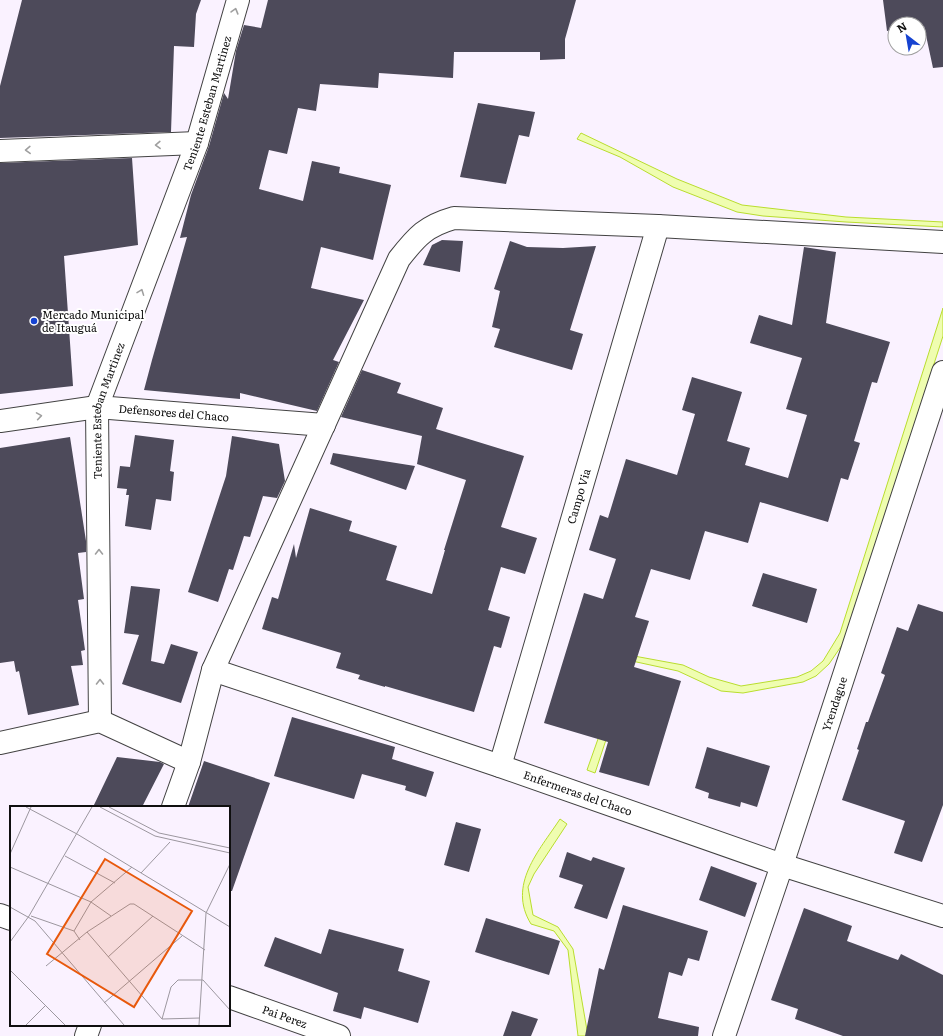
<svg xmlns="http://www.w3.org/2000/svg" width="943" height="1036" viewBox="0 0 943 1036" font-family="Literata,serif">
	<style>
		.water { fill: #effdb0; stroke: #b9dd2e }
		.building { fill: #4d4a5a }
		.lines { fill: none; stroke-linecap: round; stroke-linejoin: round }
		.street-casing { stroke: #424242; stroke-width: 24 }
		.street { stroke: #fff; stroke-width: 22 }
		.oneway { stroke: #9f9f9f }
		.poi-dot { fill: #1643d1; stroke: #fff; stroke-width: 1.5 }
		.labels { text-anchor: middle; stroke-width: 4; stroke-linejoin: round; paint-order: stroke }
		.street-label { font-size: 11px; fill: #0f0f0f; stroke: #fff }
		.poi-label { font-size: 11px; fill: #0f0f0f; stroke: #fff; text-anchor: start }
		.inset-road { fill: none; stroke: #9c979f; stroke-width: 1 }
		.view { fill: #e8590c; fill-opacity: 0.15; stroke: #e8590c; stroke-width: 2 }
		.inset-edge { fill: none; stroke: #0f0f0f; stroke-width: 2 }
	</style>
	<rect width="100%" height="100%" fill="#faf2ff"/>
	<path class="water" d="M 581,133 L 677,179 L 742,205 L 846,217 L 943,222 L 943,227 L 846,222 L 763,216 L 737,212 L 673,187 L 620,157 L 577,139 Z
		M 943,308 L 943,336 L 844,642 L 829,664 L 816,676 L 803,682 L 743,693 L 721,691 L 678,671 L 632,661 L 595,773 L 587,770 L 627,657 L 634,656 L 683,665 L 709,677 L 741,686 L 797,677 L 811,671 L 823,661 L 840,633 Z
		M 560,819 L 567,824 L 534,874 L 528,887 L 533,915 L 558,927 L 573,949 L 588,1036 L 578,1036 L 568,950 L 554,931 L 531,924 C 507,885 539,851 560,819 Z"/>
	<path class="building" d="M 22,0 L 201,0 L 196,14 L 194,47 L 174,46 L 171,132 L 0,138 L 0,86 Z
		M 268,0 L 576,0 L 565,39 L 565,59 L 540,60 L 540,52 L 454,52 L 453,78 L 379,73 L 378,88 L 320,84 L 316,111 L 298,108 L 287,154 L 269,150 L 259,189 L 303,201 L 312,161 L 340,167 L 339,173 L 391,185 L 373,260 L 321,247 L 311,288 L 364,300 L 333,360 L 339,362 L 317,411 L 240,393 L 240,399 L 144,390 L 152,360 L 187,237 L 180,238 L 191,195 L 209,146 L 224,93 L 228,99 L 236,51 L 244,25 L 261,28 Z
		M 883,0 L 943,0 L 943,67 L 933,68 L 924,26 L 919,27 L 919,24 L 895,24 L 895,30 L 887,31 Z
		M 478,103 L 535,112 L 529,137 L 519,135 L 506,184 L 460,177 Z
		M 132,158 L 138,245 L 64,256 L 73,386 L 0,394 L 0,163 Z
		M 442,240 L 463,241 L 460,272 L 423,265 L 432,245 Z
		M 510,241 L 527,247 L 563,248 L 596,246 L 570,330 L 583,334 L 572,370 L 494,347 L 500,329 L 492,327 L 500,291 L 494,289 Z
		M 804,247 L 836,252 L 826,323 L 890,342 L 877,383 L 872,382 L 854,441 L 860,443 L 848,480 L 841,478 L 828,522 L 760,502 L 748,543 L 705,531 L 690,580 L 651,569 L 635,617 L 649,621 L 634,667 L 681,681 L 649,786 L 599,772 L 608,742 L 544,723 L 584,593 L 603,599 L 616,559 L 589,550 L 600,515 L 608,518 L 626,459 L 677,475 L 695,414 L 682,410 L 692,377 L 742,392 L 727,441 L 750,448 L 745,465 L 788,478 L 807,415 L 786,409 L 802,358 L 750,343 L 759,315 L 792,325 Z
		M 362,370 L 401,383 L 397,393 L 443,408 L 436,429 L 524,456 L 501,527 L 537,538 L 525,574 L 501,567 L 488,610 L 510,617 L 501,648 L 494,646 L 474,712 L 385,686 L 385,687 L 358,679 L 360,675 L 336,668 L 341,653 L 262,629 L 272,597 L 278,599 L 294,544 L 296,558 L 310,508 L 352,521 L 349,531 L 397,546 L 386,580 L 432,594 L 445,550 L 444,550 L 466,480 L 417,464 L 422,436 L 341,417 Z
		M 135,435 L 174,440 L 170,471 L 174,472 L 171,501 L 156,499 L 151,530 L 125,526 L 129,495 L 126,495 L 127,489 L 117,488 L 120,466 L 130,467 Z
		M 232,436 L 279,444 L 285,481 L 277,498 L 263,496 L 250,537 L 244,536 L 233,570 L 229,569 L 218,602 L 188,592 L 226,476 Z
		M 70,437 L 86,541 L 86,552 L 78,553 L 84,599 L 78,600 L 85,650 L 81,651 L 83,665 L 71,666 L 79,705 L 28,715 L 19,671 L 16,672 L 14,661 L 0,663 L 0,448 Z
		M 333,453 L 415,466 L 406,490 L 330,464 Z
		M 763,573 L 817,589 L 807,623 L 752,606 Z
		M 131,586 L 160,589 L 151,661 L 164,664 L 171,644 L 198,652 L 181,703 L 122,684 L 139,635 L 124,633 Z
		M 918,604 L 943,612 L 943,805 L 922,862 L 894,853 L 905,821 L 842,800 L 859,750 L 857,749 L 866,722 L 868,722 L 885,675 L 881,673 L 897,627 L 908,631 Z
		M 292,717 L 395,747 L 392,759 L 434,772 L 426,797 L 405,790 L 406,786 L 362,774 L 354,799 L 274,776 Z
		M 707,747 L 770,766 L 757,807 L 741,802 L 740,807 L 708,798 L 709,793 L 695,788 Z
		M 117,757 L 160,762 L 164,764 L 142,807 L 93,807 Z
		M 204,761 L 270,783 L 232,891 L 229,891 L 229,807 L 188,807 Z
		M 456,822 L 481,829 L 469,872 L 444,865 Z
		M 567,852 L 591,861 L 593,857 L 625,868 L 607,919 L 574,908 L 583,885 L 559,877 Z
		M 711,866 L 757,883 L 745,917 L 699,900 Z
		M 623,905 L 708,931 L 699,961 L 688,958 L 682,976 L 669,972 L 658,1018 L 699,1027 L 698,1036 L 585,1036 L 599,968 L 604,970 Z
		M 804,908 L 852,926 L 847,941 L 898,960 L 901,954 L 943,975 L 943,1036 L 843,1036 L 795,1019 L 798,1009 L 771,1000 Z
		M 486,918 L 560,941 L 549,975 L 475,952 Z
		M 329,929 L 404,949 L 398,971 L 430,981 L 418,1023 L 364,1007 L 361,1019 L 333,1011 L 338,993 L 264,966 L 275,937 L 321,954 Z
		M 512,1011 L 538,1019 L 531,1036 L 503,1036 Z"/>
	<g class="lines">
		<g class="street-casing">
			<g id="street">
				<path d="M 0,151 L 197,143"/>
				<path id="s1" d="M 0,421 L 97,407 L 324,425"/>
				<path id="s2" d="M 213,670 L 500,766 L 782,865 L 943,916"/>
				<path id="s3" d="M 100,721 L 97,407 L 197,143 L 238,0"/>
				<path d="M 0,743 L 100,721 L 189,762"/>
				<path id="s4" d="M 500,766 L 658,226"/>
				<path d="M 173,807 L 189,762 L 213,670 L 399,259 C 417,236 426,226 454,218 L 658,226 L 943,242"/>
				<path d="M 0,915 L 11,919"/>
				<path id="s5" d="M 229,997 L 339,1036"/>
				<path d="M 86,1036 L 90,1025"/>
				<path id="s6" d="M 724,1036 L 782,865 L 943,372"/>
			</g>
		</g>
		<use href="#street" class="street"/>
	</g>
	<defs><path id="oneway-chevron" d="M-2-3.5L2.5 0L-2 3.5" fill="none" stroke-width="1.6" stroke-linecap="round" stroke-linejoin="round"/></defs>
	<g class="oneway">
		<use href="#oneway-chevron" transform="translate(235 11) rotate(-74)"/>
		<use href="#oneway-chevron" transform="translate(158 145) rotate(178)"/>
		<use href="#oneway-chevron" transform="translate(28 150) rotate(178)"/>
		<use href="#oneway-chevron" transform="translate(141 292) rotate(-69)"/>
		<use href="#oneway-chevron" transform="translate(39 416) rotate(-9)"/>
		<use href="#oneway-chevron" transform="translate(99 552) rotate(-90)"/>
		<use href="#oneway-chevron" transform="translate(100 682) rotate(-90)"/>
	</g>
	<circle class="poi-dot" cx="34" cy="321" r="4"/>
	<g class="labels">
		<g class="street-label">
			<text dy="4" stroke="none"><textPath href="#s3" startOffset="637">Teniente Esteban Martinez</textPath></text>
			<text dy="4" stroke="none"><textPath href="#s3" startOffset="312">Teniente Esteban Martinez</textPath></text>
			<text dy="4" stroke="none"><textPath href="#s1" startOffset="175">Defensores del Chaco</textPath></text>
			<text dy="4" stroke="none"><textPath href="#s4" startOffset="281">Campo Via</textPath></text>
			<text dy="4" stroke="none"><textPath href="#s6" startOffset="350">Yrendague</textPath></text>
			<text dy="4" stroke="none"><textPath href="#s2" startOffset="385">Enfermeras del Chaco</textPath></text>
			<text dy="4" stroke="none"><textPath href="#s5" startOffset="59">Pai Perez</textPath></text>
		</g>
		<g class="poi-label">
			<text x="42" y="319">Mercado Municipal<tspan x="42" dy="13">de Itauguá</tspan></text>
		</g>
	</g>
	<g transform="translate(10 806)">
		<rect width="220" height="220" fill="#faf2ff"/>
		<path class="inset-road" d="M 16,1 L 67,28 L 220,121M 90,1 L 145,30 L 220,47M 99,1 L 149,27 L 220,42M 0,48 L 21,1M 55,50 L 105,77M 0,61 L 81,96 L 101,110M 131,67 L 160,36M 0,101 L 25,115 L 114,219M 21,110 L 64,125 L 70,134M 64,125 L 81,96 L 122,61M 77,126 L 152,213 L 190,212M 0,136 L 19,110 L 82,1M 98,151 L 143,110M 36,160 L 77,126 L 120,98 L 124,98 L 195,144M 0,164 L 55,219M 94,197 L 172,130M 152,213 L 161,181 L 168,174 L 193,174 L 220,204M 16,219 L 35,200M 189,219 L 196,107 L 220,58"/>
		<path class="view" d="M 95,53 L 182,105 L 124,201 L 37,148 Z"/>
		<rect width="220" height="220" class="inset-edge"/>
	</g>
	<g transform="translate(907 36) rotate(329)"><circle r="19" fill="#ffffff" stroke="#9f9f9f"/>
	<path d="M0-3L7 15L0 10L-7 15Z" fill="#1643d1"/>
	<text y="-6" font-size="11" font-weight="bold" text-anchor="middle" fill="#0f0f0f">N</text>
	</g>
</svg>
